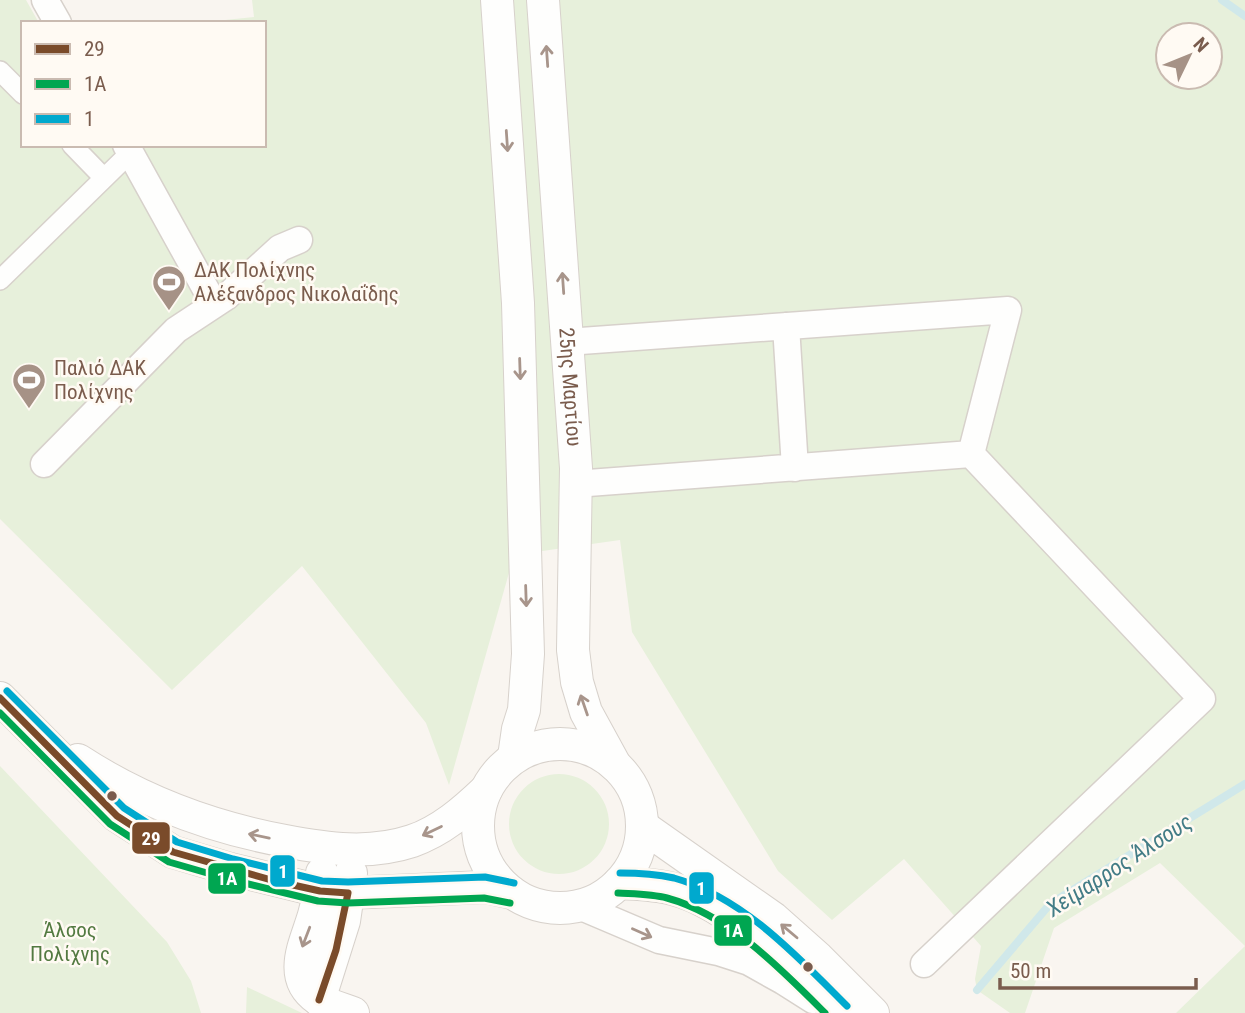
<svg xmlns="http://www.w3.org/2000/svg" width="1245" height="1013" viewBox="0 0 1245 1013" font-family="'Roboto Condensed',sans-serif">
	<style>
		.green { fill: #e7f0db; fill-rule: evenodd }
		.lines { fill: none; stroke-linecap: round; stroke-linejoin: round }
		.stream { stroke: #d0e8ea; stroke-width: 8 }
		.pedestrian-casing { stroke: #d7d1cb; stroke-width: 22 }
		.minor-casing { stroke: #d7d1cb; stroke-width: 29 }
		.tertiary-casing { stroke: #d7d1cb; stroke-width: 34 }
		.pedestrian { stroke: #fefefd; stroke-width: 19 }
		.minor { stroke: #fefefd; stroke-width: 26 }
		.tertiary { stroke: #fefefd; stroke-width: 32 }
		.bus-1-casing { stroke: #fffaf3; stroke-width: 12 }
		.bus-2-casing { stroke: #fffaf3; stroke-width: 12 }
		.bus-3-casing { stroke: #fffaf3; stroke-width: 12 }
		.bus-1 { stroke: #7a4b2a; stroke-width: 7 }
		.bus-2 { stroke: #00a651; stroke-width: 7 }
		.bus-3 { stroke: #00a9ce; stroke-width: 7 }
		.oneway { stroke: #a8958b }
		.bus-dot { fill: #7a5c4d; stroke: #fffaf3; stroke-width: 2.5 }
		.labels { text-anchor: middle; stroke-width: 5; stroke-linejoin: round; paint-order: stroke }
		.poi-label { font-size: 21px; fill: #7a5c4d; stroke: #fffaf3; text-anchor: start }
		.street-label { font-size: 21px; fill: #7a5c4d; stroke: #fffaf3 }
		.park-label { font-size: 21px; fill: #537a41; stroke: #fffaf3 }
		.water-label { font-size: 23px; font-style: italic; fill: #437c86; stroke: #fffaf3 }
		.line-badge { stroke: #fffaf3; stroke-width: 2.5 }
		.badge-label { font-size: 19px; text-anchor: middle; font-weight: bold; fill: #fff }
	</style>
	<rect width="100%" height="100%" fill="#f9f5f0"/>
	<path class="green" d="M 0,0 L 26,0 L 39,23 L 23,23 L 23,145 L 264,145 L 264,23 L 196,23 L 254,17 L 252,0 L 1245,0 L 1245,1013 L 1176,1013 L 1245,946 L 1160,863 L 1054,928 L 1025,1013 L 1010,1013 L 977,990 L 975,979 L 981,946 L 904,859 L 832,920 L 778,871 L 632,632 L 620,540 L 514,555 L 449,785 L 426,723 L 302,566 L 172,690 L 0,519 ZM 1168,35 L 1210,35 L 1210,77 L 1168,77 Z
		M 0,766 L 167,942 L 191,981 L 201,1013 L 0,1013 Z
		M509 824a50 50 0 1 1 100 0a50 50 0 1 1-100 0Z
		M 247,987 L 302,1013 L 246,1013 Z"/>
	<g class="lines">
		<path class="stream" d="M 1222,0 L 1245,16
			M 977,990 L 1050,904 L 1245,784"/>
		<g class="pedestrian-casing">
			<path id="pedestrian" d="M 0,71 L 23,94
				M 72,145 L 104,178
				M 0,280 L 130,153"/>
		</g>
		<g class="minor-casing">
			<path id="minor" d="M 45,0 L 58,23
				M 126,145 L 214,304
				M 786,326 L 795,468
				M 567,342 L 1008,310 L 971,454
				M 44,464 L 176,330 L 226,297 L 280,248 L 299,240
				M 575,484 L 971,454
				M 579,906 L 659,940 L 718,952 L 749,962 L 783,981 L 813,1000
				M 924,964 L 1202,699 L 971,454"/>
		</g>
		<g class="tertiary-casing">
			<g id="tertiary">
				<path d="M 497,0 L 518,303 L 528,654 L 524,710 L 518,729 L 514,757"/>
				<path id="s1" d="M 543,0 L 576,468 L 573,650 L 577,682 L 586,712 L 615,765"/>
				<path d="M 0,698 L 117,816 L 173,852 L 230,869 L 320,891 L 348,893 L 485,887 L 512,893"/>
				<circle cx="560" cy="826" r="82"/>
				<path d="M 78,760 C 141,801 210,827 285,841 C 327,849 370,855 412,841 C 441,831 464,811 486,790"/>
				<path d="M 642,826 L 773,918 L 818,958 L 873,1013"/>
				<path d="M 322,873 C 320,887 318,901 314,915 C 306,943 286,977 318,999 C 328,1005 342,1009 353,1013"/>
				<path d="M 619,883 C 637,884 655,884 673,889 C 729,903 800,973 840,1013"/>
				<path d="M 319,1000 L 344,921 L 351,873"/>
			</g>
		</g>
		<use href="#pedestrian" class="pedestrian"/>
		<use href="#minor" class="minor"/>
		<use href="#tertiary" class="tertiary"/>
		<g class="bus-1-casing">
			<path id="bus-1" d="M 0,698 L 117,816 L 173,852 L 275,881 L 320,891 L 348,893
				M 319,1000 L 336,950 L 348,893"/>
		</g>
		<g class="bus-2-casing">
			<path id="bus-2" d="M 0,713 L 110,824 L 169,862 L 228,879 L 318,901 L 348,903 L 484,898 L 510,903
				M 618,893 C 635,894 652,894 667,898 C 729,915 781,969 825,1013"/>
		</g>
		<g class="bus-3-casing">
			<path id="bus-3" d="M 7,691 L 124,808 L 177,842 L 233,859 L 322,881 L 348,882 L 485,877 L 514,883
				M 620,873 C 638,873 656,874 674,878 C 743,897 798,957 847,1006"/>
		</g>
		<use href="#bus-1" class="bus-1"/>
		<use href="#bus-2" class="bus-2"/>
		<use href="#bus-3" class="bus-3"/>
	</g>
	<defs><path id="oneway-shaft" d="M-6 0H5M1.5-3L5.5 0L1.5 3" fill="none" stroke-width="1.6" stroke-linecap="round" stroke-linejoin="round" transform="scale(1.75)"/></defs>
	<g class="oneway">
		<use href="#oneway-shaft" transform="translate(547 56) rotate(-94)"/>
		<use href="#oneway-shaft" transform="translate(507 141) rotate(86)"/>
		<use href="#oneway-shaft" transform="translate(563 283) rotate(-94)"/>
		<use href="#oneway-shaft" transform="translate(520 369) rotate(88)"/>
		<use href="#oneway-shaft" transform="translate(526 596) rotate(88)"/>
		<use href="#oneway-shaft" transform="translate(584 705) rotate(-109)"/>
		<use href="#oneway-shaft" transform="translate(432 831) rotate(154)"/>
		<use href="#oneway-shaft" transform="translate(259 836) rotate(-168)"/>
		<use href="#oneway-shaft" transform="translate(789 931) rotate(-140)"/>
		<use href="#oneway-shaft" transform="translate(642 933) rotate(24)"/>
		<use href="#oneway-shaft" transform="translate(306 937) rotate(111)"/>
	</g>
	<defs>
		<g id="stadium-pin" transform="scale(1.75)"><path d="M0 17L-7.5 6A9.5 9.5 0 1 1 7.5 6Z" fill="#a69286" stroke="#fffaf3"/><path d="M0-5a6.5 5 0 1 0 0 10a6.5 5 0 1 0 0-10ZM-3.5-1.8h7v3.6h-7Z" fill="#fff"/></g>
	</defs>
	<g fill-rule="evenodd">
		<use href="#stadium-pin" x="169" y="282"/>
		<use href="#stadium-pin" x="29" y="380"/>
	</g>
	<g class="bus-dot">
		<circle cx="112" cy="796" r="6"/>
		<circle cx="808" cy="967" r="6"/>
	</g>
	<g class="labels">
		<g class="poi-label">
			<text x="194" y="277">ΔΑΚ Πολίχνης<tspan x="194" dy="24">Αλέξανδρος Νικολαΐδης</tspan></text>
			<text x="54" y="375">Παλιό ΔΑΚ<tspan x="54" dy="24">Πολίχνης</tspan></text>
		</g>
		<g class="street-label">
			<text dy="7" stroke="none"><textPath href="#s1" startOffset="388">25ης Μαρτίου</textPath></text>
		</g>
		<g class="park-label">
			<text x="70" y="937">Άλσος<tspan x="70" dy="24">Πολίχνης</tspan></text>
		</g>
		<g class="water-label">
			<text transform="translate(1119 865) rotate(-33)" y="8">Χείμαρρος Άλσους</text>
		</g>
	</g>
	<g class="line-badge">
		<rect x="131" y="821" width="40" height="34" rx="7" fill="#7a4b2a"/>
		<rect x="269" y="854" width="27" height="34" rx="7" fill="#00a9ce"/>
		<rect x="207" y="862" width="40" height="33" rx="7" fill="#00a651"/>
		<rect x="688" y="871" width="27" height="34" rx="7" fill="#00a9ce"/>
		<rect x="713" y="914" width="40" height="33" rx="7" fill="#00a651"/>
	</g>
	<g class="badge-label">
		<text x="151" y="845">29</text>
		<text x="283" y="878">1</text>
		<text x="227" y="885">1Α</text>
		<text x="701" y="895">1</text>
		<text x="733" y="937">1Α</text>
	</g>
	<rect x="21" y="21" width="245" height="126" fill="#fffaf3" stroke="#cabbb1" stroke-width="2"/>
	<rect x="35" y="44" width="35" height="10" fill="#7a4b2a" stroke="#cabbb1" stroke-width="2"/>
	<text x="84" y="56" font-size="21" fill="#7a5c4d">29</text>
	<rect x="35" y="79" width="35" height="10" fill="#00a651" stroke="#cabbb1" stroke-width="2"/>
	<text x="84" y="91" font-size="21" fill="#7a5c4d">1Α</text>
	<rect x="35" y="114" width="35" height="10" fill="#00a9ce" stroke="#cabbb1" stroke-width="2"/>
	<text x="84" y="126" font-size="21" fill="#7a5c4d">1</text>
	<g transform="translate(1189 56) rotate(47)"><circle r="33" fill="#fffaf3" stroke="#cabbb1" stroke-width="2"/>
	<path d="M0-5L12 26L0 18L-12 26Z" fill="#a69286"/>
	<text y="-10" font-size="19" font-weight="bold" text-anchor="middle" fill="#7a5c4d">N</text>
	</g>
	<path d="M1000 978v10h196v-10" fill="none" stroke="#7a5c4d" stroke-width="3.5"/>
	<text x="1010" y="978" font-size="21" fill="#7a5c4d" stroke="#fffaf3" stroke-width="5" paint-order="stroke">50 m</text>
</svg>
